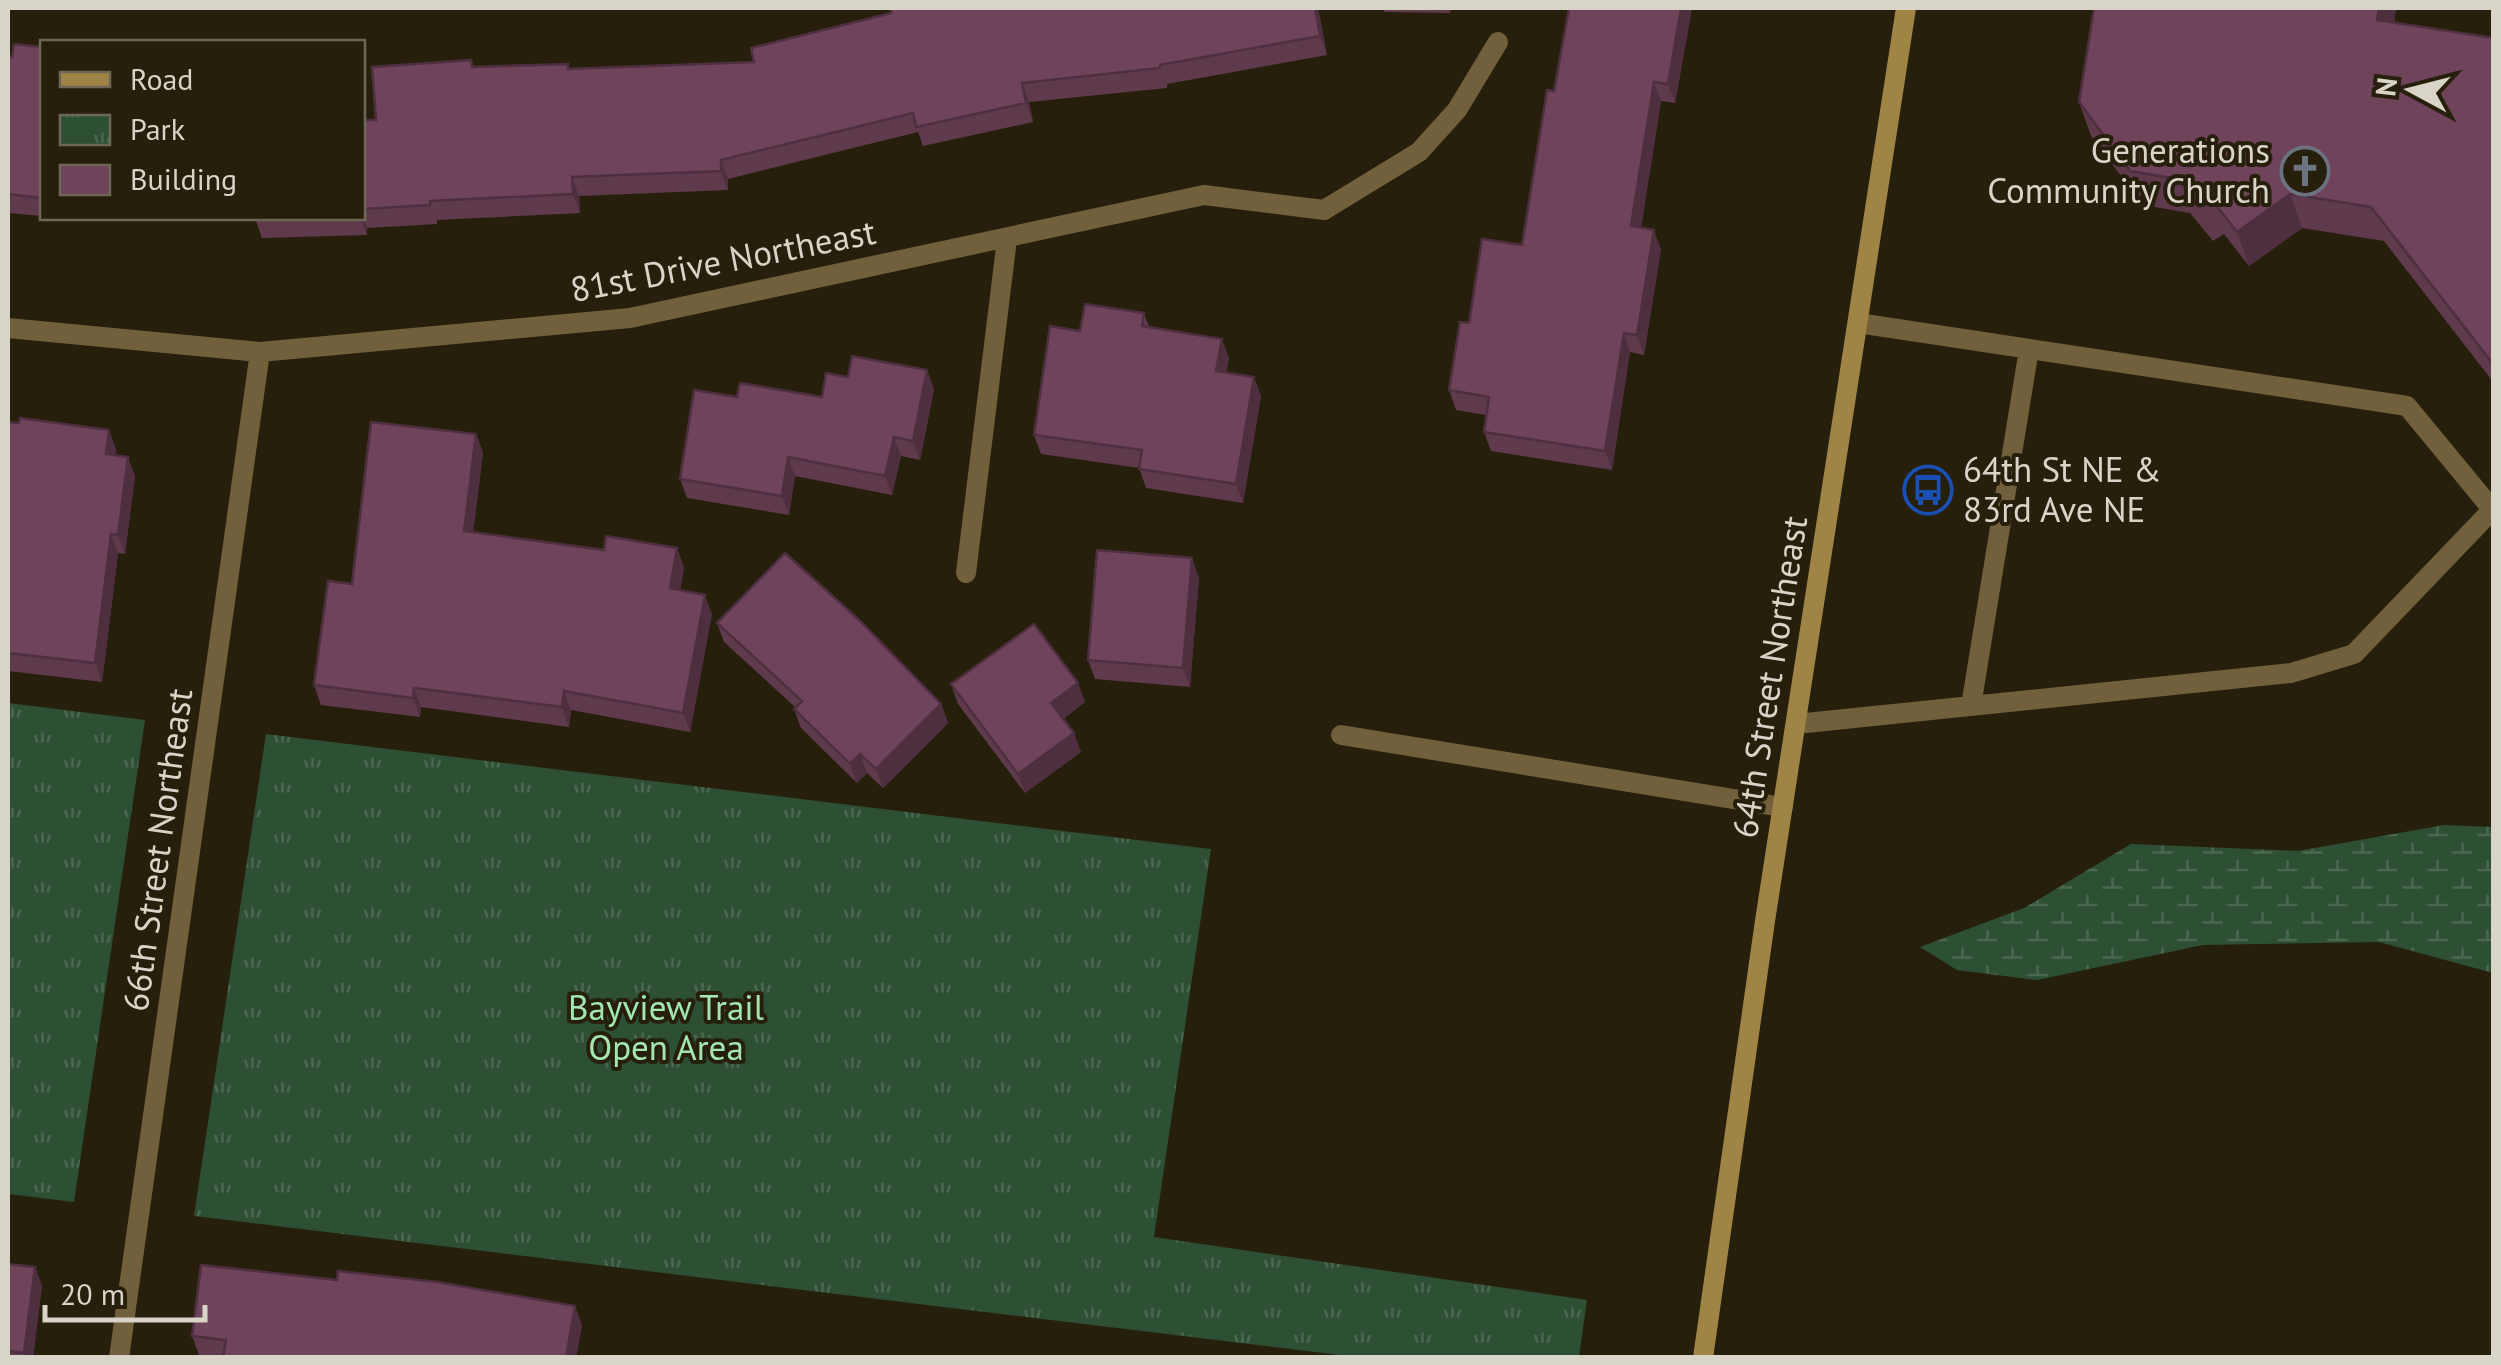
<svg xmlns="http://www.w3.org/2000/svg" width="2501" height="1365" viewBox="0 0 2501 1365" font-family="'PT Sans',sans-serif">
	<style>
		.wetland { fill: url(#wetland-marsh) }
		.park { fill: url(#park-tufts) }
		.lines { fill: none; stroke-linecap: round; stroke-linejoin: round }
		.lane { stroke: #71603b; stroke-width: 20 }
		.street { stroke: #71603b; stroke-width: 20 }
		.secondary { stroke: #a08446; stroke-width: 20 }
		.wall { fill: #5f3a4d }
		.shaded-wall { fill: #4e2f3f }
		.building { fill: #6f435a; stroke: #4e2f3f; stroke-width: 2.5 }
		.labels { text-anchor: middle; stroke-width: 8; stroke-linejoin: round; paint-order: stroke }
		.poi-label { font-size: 35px; fill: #d8d4c8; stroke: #261f0b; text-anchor: end }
		.street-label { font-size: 35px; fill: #d8d4c8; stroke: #261f0b }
		.park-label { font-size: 35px; fill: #a4e6b1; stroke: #261f0b }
	</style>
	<defs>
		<pattern id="wetland-marsh" width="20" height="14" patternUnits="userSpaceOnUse" patternTransform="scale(2.5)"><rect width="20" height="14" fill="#2d4f34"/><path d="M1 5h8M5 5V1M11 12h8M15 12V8" fill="none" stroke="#4b6750"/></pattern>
		<pattern id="park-tufts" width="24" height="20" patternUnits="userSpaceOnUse" patternTransform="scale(2.5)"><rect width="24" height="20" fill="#2d4f34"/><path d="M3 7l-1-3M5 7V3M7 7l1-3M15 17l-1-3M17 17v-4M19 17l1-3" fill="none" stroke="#4b6750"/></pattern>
	</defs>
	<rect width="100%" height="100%" fill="#261f0b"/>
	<path class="wetland" d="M 2444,825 L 2493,827 L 2493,973 L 2379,942 L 2203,945 L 2037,980 L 1957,970 L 1920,947 L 2024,908 L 2131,844 L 2298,851 Z"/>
	<path class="park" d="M 8,703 L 145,720 L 74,1202 L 8,1194 Z
		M 266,734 L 1211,849 L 1154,1237 L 1587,1300 L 1579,1357 L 1356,1357 L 194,1216 Z"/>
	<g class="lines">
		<path class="lane" d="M 1324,210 L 1419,152 L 1457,110 L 1498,42
			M 1858,323 L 2407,406 L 2492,509
			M 966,573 L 1007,239
			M 1971,706 L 2029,349
			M 1796,724 L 2291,673 L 2354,654 L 2494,508
			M 1341,735 L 1783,807"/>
		<path class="street" d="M 8,328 L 260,352 L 630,318 L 1204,195 L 1324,210
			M 119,1358 L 260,352"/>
		<path class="secondary" d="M 1703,1358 L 1765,921 L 1906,8"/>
	</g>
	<path class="wall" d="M 897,8 L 1318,8 L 1327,55 L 1167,84 L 1167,88 L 1029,102 L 1033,122 L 923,146 L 918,132 L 728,179 L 728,190 L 579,196 L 580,213 L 437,220 L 437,224 L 367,228 L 367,235 L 262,238 L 255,218 L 241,218 L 362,218 L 362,120 L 376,120 L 471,60 L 474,67 L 569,69 L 754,62 L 891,13 Z
		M 1383,8 L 1451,8 L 1450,13 L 1384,12 Z
		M 1569,8 L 1692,8 L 1675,103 L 1661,101 L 1641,228 L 1661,249 L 1644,355 L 1630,352 L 1612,470 L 1491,451 L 1484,432 L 1486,415 L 1456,410 L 1449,390 L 1469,323 L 1522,245 L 1554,91 Z
		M 2094,8 L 2396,8 L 2394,23 L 2494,38 L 2494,383 L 2384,241 L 2302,228 L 2249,266 L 2224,234 L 2213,241 L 2190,213 L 2143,205 L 2091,136 L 2079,102 Z
		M 42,47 L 42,216 L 8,213 L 8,56 L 12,57 Z
		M 1144,313 L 1149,327 L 1229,358 L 1226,373 L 1254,377 L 1261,396 L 1243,503 L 1146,488 L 1139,468 L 1041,454 L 1034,435 L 1080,331 Z
		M 927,370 L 934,389 L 920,460 L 901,456 L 892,495 L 795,476 L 789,515 L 687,498 L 680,479 L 737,397 L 822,397 L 848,377 Z
		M 8,422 L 116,449 L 115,456 L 135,476 L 125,554 L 118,553 L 102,682 L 8,671 Z
		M 476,434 L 483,453 L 473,532 L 604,550 L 677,548 L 684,568 L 680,590 L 712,614 L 690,732 L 571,710 L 569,727 L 421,707 L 420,717 L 321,705 L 314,685 L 352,584 Z
		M 1199,578 L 1190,687 L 1095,679 L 1088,660 Z
		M 717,623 L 941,704 L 948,723 L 883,788 L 867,773 L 857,783 L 801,728 L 794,709 L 795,707 L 724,642 Z
		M 951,684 L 1085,702 L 1063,719 L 1081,752 L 1025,793 L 958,704 Z
		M 8,1264 L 35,1267 L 42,1286 L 33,1358 L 8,1358 Z
		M 582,1325 L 576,1358 L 219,1358 L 199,1355 L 192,1336 Z"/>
	<path class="shaded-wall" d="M 1315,8 L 1318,8 L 1327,55 L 1320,36 Z
		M 1681,8 L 1692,8 L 1675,103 L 1668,84 Z
		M 2379,8 L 2396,8 L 2389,54 L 2377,20 Z
		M 1654,82 L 1661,101 L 1638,246 L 1631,226 Z
		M 1022,83 L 1029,102 L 1033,122 L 1026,103 Z
		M 721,160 L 728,179 L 728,190 L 721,171 Z
		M 572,177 L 579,196 L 580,213 L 573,194 Z
		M 2290,194 L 2302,228 L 2249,266 L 2237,232 Z
		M 362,217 L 367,228 L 367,235 L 360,218 Z
		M 1654,230 L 1661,249 L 1644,355 L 1637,335 Z
		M 1624,333 L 1630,352 L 1612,470 L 1605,451 Z
		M 1222,339 L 1229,358 L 1223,390 L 1216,371 Z
		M 927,370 L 934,389 L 920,460 L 913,441 Z
		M 1254,377 L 1261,396 L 1243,503 L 1236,484 Z
		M 109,430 L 116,449 L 113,474 L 106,454 Z
		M 476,434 L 483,453 L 471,550 L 464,531 Z
		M 894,437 L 901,456 L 892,495 L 885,476 Z
		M 128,457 L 135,476 L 125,554 L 118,535 Z
		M 788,457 L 795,476 L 789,515 L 782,496 Z
		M 111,534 L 118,553 L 102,682 L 95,663 Z
		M 677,548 L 684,568 L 677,608 L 670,588 Z
		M 1192,558 L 1199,578 L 1190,687 L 1183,668 Z
		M 705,595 L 712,614 L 690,732 L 683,713 Z
		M 1078,683 L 1085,702 L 1058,722 L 1051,703 Z
		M 414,688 L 421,707 L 420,717 L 413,698 Z
		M 564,691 L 571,710 L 569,727 L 562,707 Z
		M 941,704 L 948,723 L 883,788 L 876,769 Z
		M 1074,733 L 1081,752 L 1025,793 L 1018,774 Z
		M 860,754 L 867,773 L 857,783 L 850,764 Z
		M 35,1267 L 42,1286 L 33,1358 L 26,1358 L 24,1353 Z
		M 575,1306 L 582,1325 L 576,1358 L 566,1358 Z"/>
	<path class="building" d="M 897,8 L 1315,8 L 1320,36 L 1160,65 L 1160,68 L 1022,83 L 1026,103 L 916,127 L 913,113 L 721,160 L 721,171 L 572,177 L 573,194 L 430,201 L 430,205 L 362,209 L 362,120 L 376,120 L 372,67 L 471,60 L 472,67 L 568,64 L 568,69 L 754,62 L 751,48 L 891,13 L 891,9 Z
		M 1569,8 L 1681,8 L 1668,84 L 1654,82 L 1631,226 L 1654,230 L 1637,335 L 1624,333 L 1605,451 L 1484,432 L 1489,397 L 1449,390 L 1460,322 L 1469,323 L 1482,239 L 1522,245 L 1547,90 L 1554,91 Z
		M 2094,8 L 2379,8 L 2377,20 L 2494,38 L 2494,365 L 2371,207 L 2290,194 L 2237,232 L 2212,200 L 2200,207 L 2178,179 L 2130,171 L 2079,102 Z
		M 14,44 L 42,47 L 42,198 L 8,194 L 8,56 L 12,57 Z
		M 1085,304 L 1144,313 L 1142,326 L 1222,339 L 1216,371 L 1254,377 L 1236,484 L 1139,469 L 1142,450 L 1034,435 L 1050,326 L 1080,331 Z
		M 852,356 L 927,370 L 913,441 L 894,437 L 885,476 L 788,457 L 782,496 L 680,479 L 694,390 L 737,397 L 740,383 L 822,397 L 826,373 L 848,377 Z
		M 20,418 L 109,430 L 106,454 L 128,457 L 118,535 L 111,534 L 95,663 L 8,653 L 8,422 L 19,423 Z
		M 371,422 L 476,434 L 464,531 L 604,550 L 606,536 L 677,548 L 670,588 L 705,595 L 683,713 L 564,691 L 562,707 L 414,688 L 413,698 L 314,685 L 328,581 L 352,584 Z
		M 1097,550 L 1192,558 L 1183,668 L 1088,660 Z
		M 785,553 L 859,620 L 941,704 L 876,769 L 860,754 L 850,764 L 794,709 L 802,701 L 717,623 Z
		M 1034,624 L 1078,683 L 1051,703 L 1074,733 L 1018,774 L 951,684 Z
		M 8,1264 L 35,1267 L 24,1353 L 8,1351 Z
		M 201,1265 L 337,1280 L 338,1271 L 437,1282 L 575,1306 L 566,1358 L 223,1358 L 226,1340 L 192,1336 Z"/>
	<defs>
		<g id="church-ring" transform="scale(2.5)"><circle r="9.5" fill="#261f0b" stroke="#6b7280" stroke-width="1.5"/><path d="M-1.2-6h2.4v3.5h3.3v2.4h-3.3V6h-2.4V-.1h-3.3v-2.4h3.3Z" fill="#6b7280"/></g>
		<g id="bus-ring" transform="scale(2.5)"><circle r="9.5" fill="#261f0b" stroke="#1a4fb4" stroke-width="1.5"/><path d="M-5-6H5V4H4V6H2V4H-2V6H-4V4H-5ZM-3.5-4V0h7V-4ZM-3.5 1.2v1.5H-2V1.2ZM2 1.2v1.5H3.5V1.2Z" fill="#1a4fb4"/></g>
	</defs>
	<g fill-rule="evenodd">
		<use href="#church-ring" x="2305" y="171"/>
		<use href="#bus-ring" x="1928" y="490"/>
	</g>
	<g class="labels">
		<g class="poi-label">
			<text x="2270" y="163">Generations<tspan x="2270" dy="40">Community Church</tspan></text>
			<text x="1963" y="482" text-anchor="start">64th St NE &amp;<tspan x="1963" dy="40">83rd Ave NE</tspan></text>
		</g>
		<g class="street-label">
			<text transform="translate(723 261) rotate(-11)" y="12">81st Drive Northeast</text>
			<text transform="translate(1770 677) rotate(-81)" y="12">64th Street Northeast</text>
			<text transform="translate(158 850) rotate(-82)" y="12">66th Street Northeast</text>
		</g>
		<g class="park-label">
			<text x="666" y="1020">Bayview Trail<tspan x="666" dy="40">Open Area</tspan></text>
		</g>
	</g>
	<rect width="2501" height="1365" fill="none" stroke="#d8d4c8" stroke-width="20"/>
	<rect x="40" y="40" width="325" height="180" fill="#261f0b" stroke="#6d6757" stroke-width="2.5"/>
	<rect x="60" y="72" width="50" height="15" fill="#a08446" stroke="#6d6757" stroke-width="2.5"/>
	<text x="130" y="90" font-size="30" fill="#d8d4c8">Road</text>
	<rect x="60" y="115" width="50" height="30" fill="url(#park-tufts)" stroke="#6d6757" stroke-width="2.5"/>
	<text x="130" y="140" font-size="30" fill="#d8d4c8">Park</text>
	<rect x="60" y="165" width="50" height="30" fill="#6f435a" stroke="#6d6757" stroke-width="2.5"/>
	<text x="130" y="190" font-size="30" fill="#d8d4c8">Building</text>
	<g transform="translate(2411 90) rotate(277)" stroke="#261f0b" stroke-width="8" paint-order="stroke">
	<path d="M0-8L18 38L0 25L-18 38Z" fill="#d8d4c8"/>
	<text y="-15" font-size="28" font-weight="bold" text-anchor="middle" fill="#d8d4c8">N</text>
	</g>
	<path d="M45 1305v15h160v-15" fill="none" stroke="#d8d4c8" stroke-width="5"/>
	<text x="60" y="1305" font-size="30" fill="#d8d4c8" stroke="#261f0b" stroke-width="8" paint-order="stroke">20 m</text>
</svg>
